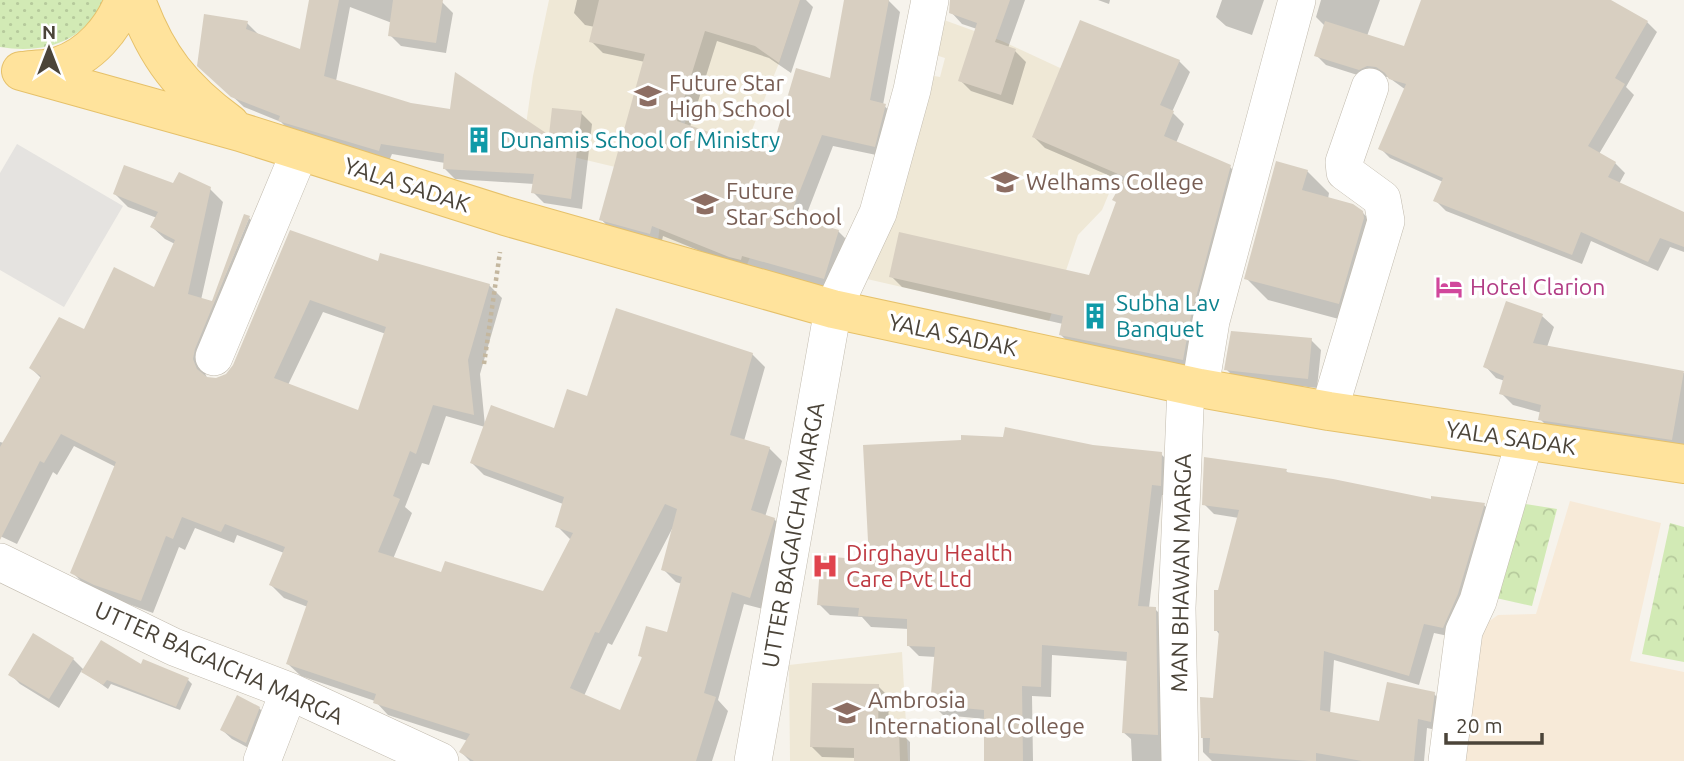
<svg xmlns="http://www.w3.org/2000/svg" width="1684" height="761" viewBox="0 0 1684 761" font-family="Ubuntu,sans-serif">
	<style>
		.commercial { fill: #f7ead8 }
		.education { fill: #efe8d6 }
		.grass { fill: url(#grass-dots) }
		.park { fill: url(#park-crowns) }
		.parking { fill: #e5e3e0 }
		.shadow { fill: #0003; fill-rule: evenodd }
		.building { fill: #d8cfc1; fill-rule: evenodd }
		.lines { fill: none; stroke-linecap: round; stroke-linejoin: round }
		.minor-casing { stroke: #c2bbae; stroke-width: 38 }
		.major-casing { stroke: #e6c16a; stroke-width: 40 }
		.path { stroke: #c4b79f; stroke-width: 4.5; stroke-dasharray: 3.5 3.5; stroke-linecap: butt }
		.minor { stroke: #fff; stroke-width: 37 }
		.major { stroke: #ffe39c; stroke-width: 38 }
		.labels { text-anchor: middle; stroke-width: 7; stroke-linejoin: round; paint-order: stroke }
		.education-label { font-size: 23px; fill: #785e54; stroke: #fff; text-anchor: start }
		.culture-label { font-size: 23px; fill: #0d838f; stroke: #fff; text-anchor: start }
		.street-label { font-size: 23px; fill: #4b4439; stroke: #fff }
		.hotel-label { font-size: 23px; fill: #b23c85; stroke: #fff; text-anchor: start }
		.health-label { font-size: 23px; fill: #be3a42; stroke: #fff; text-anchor: start }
	</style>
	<defs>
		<pattern id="grass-dots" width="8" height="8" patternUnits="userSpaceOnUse" patternTransform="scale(1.75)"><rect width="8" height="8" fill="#d2eab5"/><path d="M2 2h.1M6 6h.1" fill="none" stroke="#b6ca9c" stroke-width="1.8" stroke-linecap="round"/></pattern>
		<pattern id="park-crowns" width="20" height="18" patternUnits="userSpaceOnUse" patternTransform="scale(1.75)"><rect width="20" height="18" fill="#d2eab5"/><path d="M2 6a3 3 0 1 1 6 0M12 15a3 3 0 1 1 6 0" fill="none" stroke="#b6ca9c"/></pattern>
	</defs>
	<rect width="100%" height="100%" fill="#f6f3ec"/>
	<path class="commercial" d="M 1570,501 L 1661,523 L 1630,661 L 1684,672 L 1684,761 L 1459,761 L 1478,629 L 1498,615 L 1536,614 Z"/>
	<path class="education" d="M 549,0 L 800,0 L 779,63 L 745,147 L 768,215 L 743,274 L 658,241 L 666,171 L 686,120 L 692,121 L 683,117 L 653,176 L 523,145 L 533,76 Z
		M 944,20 L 1002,41 L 1129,100 L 1125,155 L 1102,210 L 1078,235 L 1049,321 L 867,279 L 929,75 L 940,77 L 945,58 L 932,54 Z
		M 902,652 L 908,761 L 790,761 L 789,665 Z"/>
	<path class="grass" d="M 0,0 L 103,0 C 84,43 43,54 0,47 Z"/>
	<path class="park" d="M 1519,503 L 1557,509 L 1532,606 L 1496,598 Z
		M 1670,523 L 1684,527 L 1684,662 L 1642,654 Z"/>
	<path class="parking" d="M 17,144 L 123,206 L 64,307 L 0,270 L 0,173 Z"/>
	<path class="shadow" d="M 311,0 L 428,0 L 442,2 L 453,13 L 446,53 L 401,46 L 390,35 L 392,23 L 350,7 L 336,81 L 411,105 L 550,138 L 581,113 L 592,124 L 582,209 L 544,203 L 533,192 L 534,184 L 455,179 L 444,168 L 445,163 L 392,154 L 389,161 L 291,132 L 281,122 L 244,107 L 199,65 L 247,23 L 258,34 L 301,52 Z
		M 577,0 L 806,0 L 813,7 L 791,73 L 769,58 L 717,41 L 690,127 L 765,153 L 773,151 L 831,80 L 846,0 L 888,0 L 900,12 L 883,105 L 897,117 L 886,157 L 833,146 L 804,221 L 838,231 L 850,243 L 835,290 L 742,268 L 663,236 L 661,245 L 612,231 L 601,219 L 645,62 L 603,53 L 591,41 L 595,27 L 585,25 L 574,13 Z
		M 952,0 L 1025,0 L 1008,48 L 1015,51 L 1026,62 L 1013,105 L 971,91 L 960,80 L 977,29 L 962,24 L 951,12 Z
		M 1098,0 L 1110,0 L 1109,4 Z
		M 1222,0 L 1264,0 L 1252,35 L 1226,26 L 1216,17 Z
		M 1321,0 L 1380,0 L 1367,36 L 1405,48 L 1423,0 L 1603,0 L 1647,22 L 1657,32 L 1626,87 L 1634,95 L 1599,154 L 1615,163 L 1625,173 L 1619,184 L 1684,214 L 1684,252 L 1670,247 L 1658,271 L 1591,241 L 1582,264 L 1446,211 L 1436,201 L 1443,182 L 1390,158 L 1380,148 L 1406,90 L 1388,77 L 1378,76 L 1370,79 L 1326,65 L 1316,55 L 1325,26 L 1316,17 Z
		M 1179,61 L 1190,72 L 1172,112 L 1184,124 L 1176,143 L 1230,167 L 1241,178 L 1194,370 L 1071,345 L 1061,335 L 1063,324 L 902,287 L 891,276 L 1090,277 L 1124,182 L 1045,148 L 1034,137 Z
		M 1307,171 L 1329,193 L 1328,199 L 1362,212 L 1384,235 L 1361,325 L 1268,300 L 1246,278 Z
		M 174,185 L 210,189 L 223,202 L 201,300 L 213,304 L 249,218 L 262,231 L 207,362 L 205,373 L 207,378 L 216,380 L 227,376 L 235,366 L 291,233 L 379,263 L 489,285 L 502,298 L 480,374 L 485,426 L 555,430 L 588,398 L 752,354 L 765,367 L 744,441 L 769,448 L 782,461 L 765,517 L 774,519 L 787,532 L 763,609 L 744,604 L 718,700 L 728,711 L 712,761 L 470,761 L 461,752 L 468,741 L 388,715 L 375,701 L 301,676 L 288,664 L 308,607 L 284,598 L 271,585 L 284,553 L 237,535 L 234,543 L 195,528 L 185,550 L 179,547 L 153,613 L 109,597 L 85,585 L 72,572 L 116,467 L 74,446 L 57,475 L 53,472 L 17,544 L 0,536 L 0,442 L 4,443 L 42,379 L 31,368 L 85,331 L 154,289 L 175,244 L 165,239 L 152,227 L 157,218 L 128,207 L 115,194 ZM 323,312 L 386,334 L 359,412 L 288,385 ZM 446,416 L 485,427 L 472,463 L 484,475 L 563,504 L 557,526 L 571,540 L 544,593 L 443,575 L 393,559 L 412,513 L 405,507 L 422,463 L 429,465 ZM 673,527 L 663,569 L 676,582 L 682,584 L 668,634 L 640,655 L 643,659 L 621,712 L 584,696 L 608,643 L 612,645 Z
		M 1542,316 L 1554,327 L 1547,347 L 1684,373 L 1684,448 L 1552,431 L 1540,419 L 1542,413 L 1513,405 L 1501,393 L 1505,381 L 1496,378 L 1485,366 Z
		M 1311,340 L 1321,350 L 1317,388 L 1236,379 L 1226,369 Z
		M 1093,447 L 1161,454 L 1172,465 L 1171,496 L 1162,495 L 1149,608 L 1155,609 L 1166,620 L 1169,761 L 1132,761 L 1131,739 L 1123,732 L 1128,661 L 1052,655 L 1051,697 L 1032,696 L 1033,761 L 986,761 L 985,719 L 943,715 L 932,704 L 936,657 L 919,656 L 908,645 L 909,629 L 871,627 L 862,617 L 830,615 L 819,604 L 871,562 Z
		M 1286,471 L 1290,475 L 1432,501 L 1484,505 L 1494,515 L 1453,637 L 1434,633 L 1419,685 L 1334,660 L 1330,714 L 1380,723 L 1434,694 L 1444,704 L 1441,731 L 1427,728 L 1424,761 L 1212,761 L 1203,752 L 1202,699 L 1215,700 L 1220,635 L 1216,630 L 1220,591 L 1239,518 L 1214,514 L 1204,504 Z
		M 73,659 L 84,670 L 142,666 L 188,680 L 192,684 L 180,710 L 111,684 L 108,689 L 82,670 L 59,708 L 20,684 L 10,674 Z
		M 878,686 L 889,697 L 888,731 L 899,731 L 910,742 L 910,761 L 856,761 L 856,758 L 822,757 L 811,746 Z
		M 259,708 L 269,718 L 256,752 L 232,739 L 222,730 Z"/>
	<path class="building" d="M 309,0 L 339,0 L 324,76 L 411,103 L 450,109 L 455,72 L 549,135 L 552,108 L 582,111 L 571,199 L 531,193 L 534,174 L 443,169 L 444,154 L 381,144 L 379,151 L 278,121 L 280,116 L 231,97 L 197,66 L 204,14 L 248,21 L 246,29 L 300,49 Z
		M 393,0 L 443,0 L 436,43 L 388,36 Z
		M 599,0 L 800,0 L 779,63 L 755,46 L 705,31 L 677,121 L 764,151 L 765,147 L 772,149 L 796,68 L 830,78 L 844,0 L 889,0 L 870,100 L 886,104 L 875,147 L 822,135 L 790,216 L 839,230 L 824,279 L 742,256 L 741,260 L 729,257 L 652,226 L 650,234 L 599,220 L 645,54 L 589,42 Z
		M 950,0 L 1010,0 L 995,42 L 1016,49 L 1001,95 L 958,81 L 977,23 L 949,13 Z
		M 1421,0 L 1611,0 L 1648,21 L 1615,78 L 1625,84 L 1588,146 L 1616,162 L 1608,177 L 1684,212 L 1684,247 L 1660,238 L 1648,262 L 1581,232 L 1572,255 L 1433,201 L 1443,178 L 1378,149 L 1406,84 L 1389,79 L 1385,73 L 1376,67 L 1367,66 L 1359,70 L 1314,56 L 1325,21 L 1404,46 Z
		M 1080,20 L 1180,60 L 1160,105 L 1174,111 L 1164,136 L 1231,165 L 1191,316 L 1183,360 L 1059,335 L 1063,316 L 889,277 L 899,232 L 1089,275 L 1116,202 L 1112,200 L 1125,177 L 1032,137 Z
		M 1276,161 L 1308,170 L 1302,190 L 1353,204 L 1363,211 L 1364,218 L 1339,304 L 1244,279 Z
		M 124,165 L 173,183 L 179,172 L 211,187 L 188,294 L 212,301 L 244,214 L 250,216 L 195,349 L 193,359 L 197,369 L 207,377 L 216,378 L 226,374 L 233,365 L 290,230 L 378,261 L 380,253 L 490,284 L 468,360 L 474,415 L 433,405 L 416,454 L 410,451 L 393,496 L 400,499 L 378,552 L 441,572 L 445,561 L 543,591 L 573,533 L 555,527 L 564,497 L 470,463 L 491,405 L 554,428 L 567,389 L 587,396 L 616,308 L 753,353 L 730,435 L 770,447 L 751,510 L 775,518 L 750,598 L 732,592 L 704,693 L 716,697 L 696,761 L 474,761 L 459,752 L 470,734 L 373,703 L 376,694 L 286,664 L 308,601 L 269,585 L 285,547 L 225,524 L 221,532 L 182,517 L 173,539 L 166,536 L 141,601 L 94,585 L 70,573 L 116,462 L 61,434 L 44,463 L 40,461 L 0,540 L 0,447 L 41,376 L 29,368 L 59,317 L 84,329 L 114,267 L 154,287 L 175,240 L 150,227 L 158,212 L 113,194 ZM 310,300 L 386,327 L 358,410 L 274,378 ZM 665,504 L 677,509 L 661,570 L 682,577 L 667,632 L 646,626 L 638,656 L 642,657 L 620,710 L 570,688 L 595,632 L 599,633 Z
		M 1506,301 L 1543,314 L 1533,343 L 1684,371 L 1672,440 L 1538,420 L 1541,405 L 1499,394 L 1504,376 L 1483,367 Z
		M 1231,331 L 1312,338 L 1308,379 L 1224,370 Z
		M 1005,427 L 1093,445 L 1162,452 L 1161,486 L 1152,485 L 1138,606 L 1156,607 L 1158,735 L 1122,733 L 1127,652 L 1042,645 L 1041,687 L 1022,686 L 1023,761 L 984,761 L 984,710 L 930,705 L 935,647 L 907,646 L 907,619 L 858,616 L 859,608 L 817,605 L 821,556 L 869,560 L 863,445 L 961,440 L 961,435 L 1003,437 Z
		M 1204,457 L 1287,469 L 1286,472 L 1333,479 L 1431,499 L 1431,496 L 1485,503 L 1458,594 L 1443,628 L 1424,624 L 1409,676 L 1324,651 L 1320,710 L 1379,721 L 1387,682 L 1435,692 L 1431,722 L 1418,719 L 1414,761 L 1362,761 L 1316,753 L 1316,761 L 1309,761 L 1209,753 L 1210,738 L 1201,738 L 1200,697 L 1213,698 L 1219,631 L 1214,631 L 1214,590 L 1218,590 L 1239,510 L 1202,505 Z
		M 33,633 L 74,658 L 49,699 L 8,675 Z
		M 101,640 L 141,664 L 143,659 L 189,678 L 176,707 L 107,680 L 103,685 L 81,672 Z
		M 812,683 L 879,684 L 878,729 L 899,729 L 900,761 L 854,761 L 854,748 L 810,747 Z
		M 237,695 L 260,707 L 246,743 L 220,730 Z"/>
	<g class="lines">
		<g class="minor-casing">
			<path id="minor" d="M 214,357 L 300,151
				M 1200,388 L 1211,321 L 1297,0
				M 1329,411 L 1386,221 L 1382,199 L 1345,172 L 1344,162 L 1370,87
				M 0,562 L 174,647 L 289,691 L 440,761
				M 262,761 L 289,691
				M 753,761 L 833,309 L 878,213 L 912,90 L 930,0
				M 1180,761 L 1177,608 L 1186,385
				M 1447,761 L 1464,631 L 1478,601 L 1525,440"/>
		</g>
		<g class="major-casing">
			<path id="major" d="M 136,0 C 156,56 182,89 230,124
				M 21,71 L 240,132 L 505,216 L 833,309 L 1200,388 L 1329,411 L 1684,464
				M 25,71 C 35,69 48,70 59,66 C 90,56 113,29 124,0"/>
		</g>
		<path class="path" d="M 484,364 L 500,252"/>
		<use href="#minor" class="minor"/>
		<use href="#major" class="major"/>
	</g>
	<defs>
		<g id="school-bare" transform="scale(2.1)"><path d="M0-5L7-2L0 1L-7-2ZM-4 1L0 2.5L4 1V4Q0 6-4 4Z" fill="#8d6e63" stroke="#fff" stroke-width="2.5" paint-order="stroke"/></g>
		<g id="building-bare" transform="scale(2.1)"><path d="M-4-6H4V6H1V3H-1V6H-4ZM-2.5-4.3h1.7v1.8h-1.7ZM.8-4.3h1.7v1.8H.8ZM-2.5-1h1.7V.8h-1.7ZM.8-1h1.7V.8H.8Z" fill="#0f9aa8" stroke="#fff" stroke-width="2.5" paint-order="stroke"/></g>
		<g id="university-bare" transform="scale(2.1)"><path d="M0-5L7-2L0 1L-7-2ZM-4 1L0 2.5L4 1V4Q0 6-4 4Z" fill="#8d6e63" stroke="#fff" stroke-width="2.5" paint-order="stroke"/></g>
		<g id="hotel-bare" transform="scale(2.1)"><path d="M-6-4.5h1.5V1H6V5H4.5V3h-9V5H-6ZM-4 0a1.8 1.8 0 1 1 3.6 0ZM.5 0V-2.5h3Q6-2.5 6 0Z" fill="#d1479c" stroke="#fff" stroke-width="2.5" paint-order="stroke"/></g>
		<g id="hospital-bare" transform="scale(2.1)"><path d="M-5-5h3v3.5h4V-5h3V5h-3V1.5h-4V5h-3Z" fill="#e0444e" stroke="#fff" stroke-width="2.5" paint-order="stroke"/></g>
	</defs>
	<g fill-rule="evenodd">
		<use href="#school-bare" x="648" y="96"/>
		<use href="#building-bare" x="479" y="140"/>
		<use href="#university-bare" x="1005" y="182"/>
		<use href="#school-bare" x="705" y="204"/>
		<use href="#hotel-bare" x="1449" y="287"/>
		<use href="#building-bare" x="1095" y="316"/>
		<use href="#hospital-bare" x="825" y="566"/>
		<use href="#university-bare" x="847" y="713"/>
	</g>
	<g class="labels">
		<g class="education-label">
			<text x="669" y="91">Future Star<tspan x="669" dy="26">High School</tspan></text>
			<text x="1026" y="190">Welhams College</text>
			<text x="726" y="199">Future<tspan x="726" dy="26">Star School</tspan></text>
			<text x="868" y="708">Ambrosia<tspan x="868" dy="26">International College</tspan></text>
		</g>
		<g class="culture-label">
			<text x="500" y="148">Dunamis School of Ministry</text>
			<text x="1116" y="311">Subha Lav<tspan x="1116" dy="26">Banquet</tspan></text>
		</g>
		<g class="street-label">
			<text transform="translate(407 185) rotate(18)" y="8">YALA SADAK</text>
			<text transform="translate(953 335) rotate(12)" y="8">YALA SADAK</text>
			<text transform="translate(1511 438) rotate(8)" y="8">YALA SADAK</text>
			<text transform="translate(793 535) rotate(-80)" y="8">UTTER BAGAICHA MARGA</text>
			<text transform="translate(1181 573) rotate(-89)" y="8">MAN BHAWAN MARGA</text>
			<text transform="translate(219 663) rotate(24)" y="8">UTTER BAGAICHA MARGA</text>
		</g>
		<g class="hotel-label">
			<text x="1470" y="295">Hotel Clarion</text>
		</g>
		<g class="health-label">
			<text x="846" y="561">Dirghayu Health<tspan x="846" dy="26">Care Pvt Ltd</tspan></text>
		</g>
	</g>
	<g transform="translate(49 49)" stroke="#ffffff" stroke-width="5" paint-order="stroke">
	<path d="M0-5L12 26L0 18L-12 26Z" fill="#4b4439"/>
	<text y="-10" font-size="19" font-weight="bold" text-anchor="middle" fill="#4b4439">N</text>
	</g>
	<path d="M1446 733v10h96v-10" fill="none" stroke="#4b4439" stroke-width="3.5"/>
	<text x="1456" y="733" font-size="21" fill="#4b4439" stroke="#ffffff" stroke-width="5" paint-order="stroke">20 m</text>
</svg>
